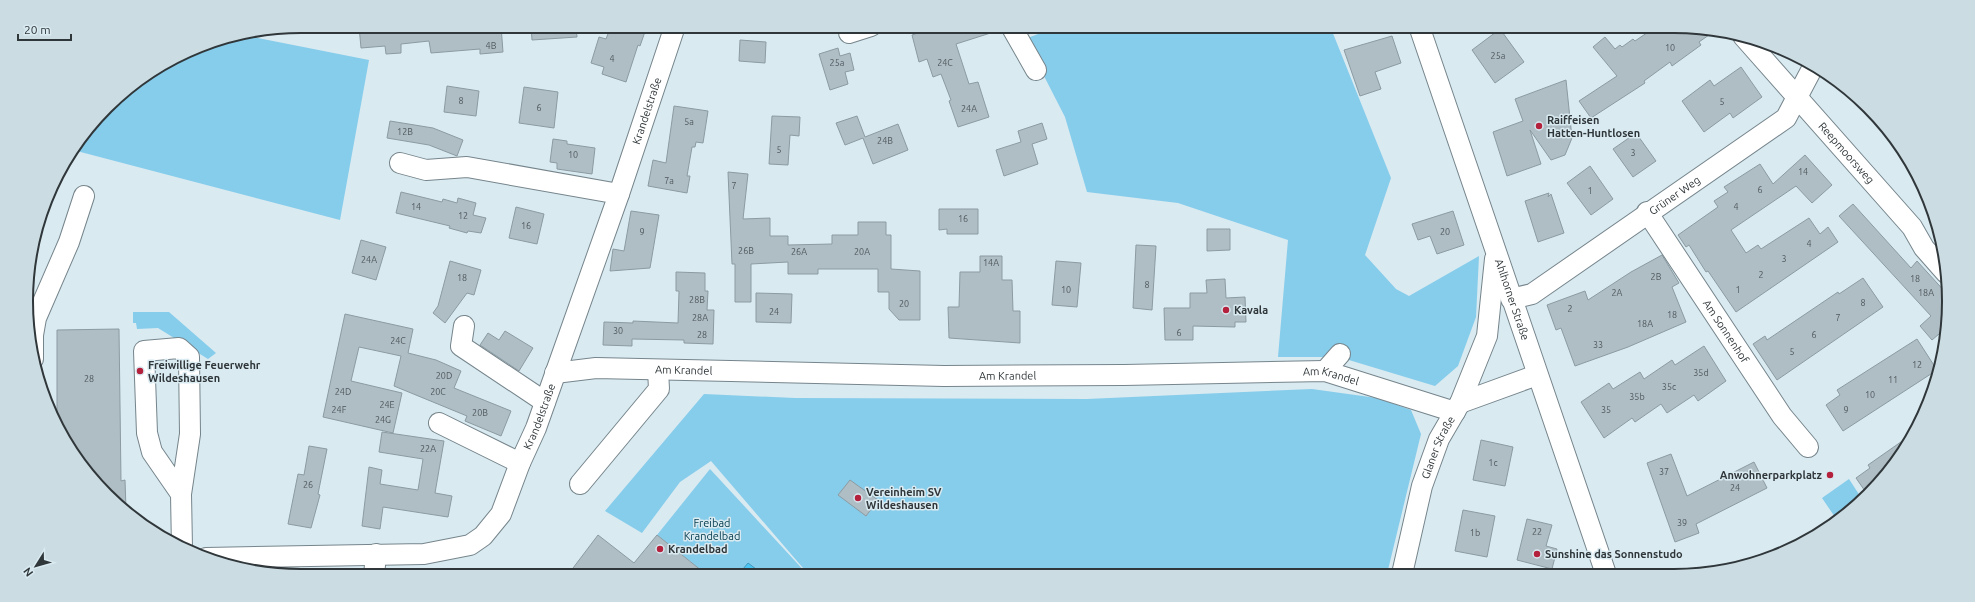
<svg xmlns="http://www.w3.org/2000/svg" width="1975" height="602" viewBox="0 0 1975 602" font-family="Ubuntu,sans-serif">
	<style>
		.green { fill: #86cceb }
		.water { fill: #4bc5f3; stroke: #439abc }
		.building { fill: #afbec5; stroke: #8c9ba2 }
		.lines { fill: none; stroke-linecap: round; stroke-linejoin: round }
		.minor-casing { stroke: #76858c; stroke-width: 22 }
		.minor { stroke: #fff; stroke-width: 20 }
		.poi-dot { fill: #b4213d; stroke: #d9eaf1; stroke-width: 1.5 }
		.labels { text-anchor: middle; stroke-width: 3; stroke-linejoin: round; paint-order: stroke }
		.number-label { font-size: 9px; fill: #50595d }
		.street-label { font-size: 11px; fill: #30373a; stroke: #d9eaf1 }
		.poi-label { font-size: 11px; font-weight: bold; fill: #30373a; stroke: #d9eaf1; text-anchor: start }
		.park-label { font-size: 11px; fill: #01394c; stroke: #d9eaf1 }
		.rim { fill: none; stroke: #30373a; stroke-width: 2 }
	</style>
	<rect width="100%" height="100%" fill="#d9eaf1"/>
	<path class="green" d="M 1059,26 L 1330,26 L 1391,178 L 1365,255 L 1396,289 L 1409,296 L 1479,256 L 1476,317 L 1458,366 L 1435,386 L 1339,357 L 1278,357 L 1288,240 L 1178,203 L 1087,192 L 1065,117 L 1025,39 Z
		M 238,34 L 369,60 L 340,220 L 73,150 L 83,133 L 120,94 L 196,47 Z
		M 70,154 L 45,210 L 54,179 Z
		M 133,312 L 169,312 L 216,353 L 208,359 L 158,328 L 137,329 L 136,323 L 133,323 Z
		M 1312,389 L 1377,398 L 1411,410 L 1421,434 L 1387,574 L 809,575 L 711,461 L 680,482 L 642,533 L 605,511 L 704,394 L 795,398 L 1087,399 Z
		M 710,469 L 808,575 L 697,575 L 701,570 L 657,535 Z
		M 1849,479 L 1862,499 L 1855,508 L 1837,520 L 1822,498 Z
		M 459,570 L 458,576 L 385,576 L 385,572 Z
		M 317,571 L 316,576 L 261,572 Z"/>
	<path class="water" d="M 748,563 L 764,575 L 738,575 Z"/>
	<path class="building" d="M 359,26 L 501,26 L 503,52 L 480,54 L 480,49 L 431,53 L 429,41 L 401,44 L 401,53 L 386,54 L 385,46 L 361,48 Z
		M 531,26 L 576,26 L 577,37 L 532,40 Z
		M 611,26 L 647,26 L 640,46 L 638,45 L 626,82 L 602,74 L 604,67 L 591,63 L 599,37 L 606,39 Z
		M 919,26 L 1000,26 L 1000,30 L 956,44 L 969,84 L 978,82 L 989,117 L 958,127 L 949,101 L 951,100 L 941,74 L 933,77 L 927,59 L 919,62 L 912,35 L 921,32 Z
		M 1657,26 L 1716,30 L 1699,42 L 1701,45 L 1672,66 L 1670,62 L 1644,81 L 1645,83 L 1591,118 L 1579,101 L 1617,76 L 1593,47 L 1605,37 L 1615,49 L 1620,45 L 1622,47 L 1633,39 L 1635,41 Z
		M 1500,29 L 1524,62 L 1495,83 L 1472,50 Z
		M 1392,36 L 1401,63 L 1375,72 L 1381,89 L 1360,96 L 1344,50 Z
		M 740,40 L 766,42 L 765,63 L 739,61 Z
		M 838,48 L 840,56 L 850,53 L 854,70 L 845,72 L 848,84 L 830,90 L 819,54 Z
		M 1741,67 L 1762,97 L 1733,118 L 1730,113 L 1704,132 L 1682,101 L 1710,80 L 1714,86 Z
		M 1566,80 L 1572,138 L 1565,155 L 1551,160 L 1530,130 L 1541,164 L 1507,176 L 1493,132 L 1523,121 L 1515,99 Z
		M 447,86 L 479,91 L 476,116 L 444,112 Z
		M 524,87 L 558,92 L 554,128 L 519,123 Z
		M 674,106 L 708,111 L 703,143 L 696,142 L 695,147 L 692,147 L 687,176 L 690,176 L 687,193 L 648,186 L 653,160 L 666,163 Z
		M 772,116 L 800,117 L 799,136 L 790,135 L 788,165 L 769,164 Z
		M 857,116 L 865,137 L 898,124 L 908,150 L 873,164 L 863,138 L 845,145 L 836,123 Z
		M 390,121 L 433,128 L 463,140 L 457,156 L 429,145 L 387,138 Z
		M 1042,123 L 1047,139 L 1032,144 L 1038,164 L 1004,176 L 996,150 L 1021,142 L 1018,131 Z
		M 1636,133 L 1656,161 L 1633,177 L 1613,149 Z
		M 553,139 L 567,141 L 567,144 L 595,148 L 592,174 L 557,169 L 557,163 L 550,162 Z
		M 1805,155 L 1832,185 L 1812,203 L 1796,186 L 1731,230 L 1746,253 L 1758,245 L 1761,249 L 1809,218 L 1820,234 L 1828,227 L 1838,242 L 1736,312 L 1708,271 L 1706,272 L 1689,245 L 1686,247 L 1678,235 L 1718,207 L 1714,201 L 1728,192 L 1724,187 L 1760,164 L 1773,184 Z
		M 1590,166 L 1613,199 L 1591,215 L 1567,183 Z
		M 728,172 L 748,174 L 743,219 L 770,218 L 770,236 L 788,236 L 788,245 L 832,244 L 832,235 L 858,235 L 858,222 L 886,222 L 886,235 L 891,235 L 891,269 L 920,271 L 920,320 L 899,320 L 889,309 L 889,292 L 878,292 L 878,269 L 818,269 L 818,274 L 788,274 L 788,262 L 751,264 L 751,302 L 735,302 L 735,264 L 732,264 Z
		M 401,192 L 442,202 L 443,199 L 457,203 L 458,198 L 476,203 L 473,215 L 486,218 L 481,233 L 468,231 L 467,233 L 449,228 L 450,226 L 396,213 Z
		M 1549,193 L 1548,197 L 1551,194 L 1564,233 L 1538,242 L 1525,201 Z
		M 1853,204 L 1911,268 L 1917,261 L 1948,295 L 1946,328 L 1932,340 L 1920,326 L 1931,316 L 1839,216 Z
		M 516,207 L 544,214 L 537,244 L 509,238 Z
		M 939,209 L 978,209 L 978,234 L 947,234 L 947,229 L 939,230 Z
		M 631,211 L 659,215 L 650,268 L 610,271 L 613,249 L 624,251 Z
		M 1453,211 L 1464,245 L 1437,254 L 1430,236 L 1418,240 L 1412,224 Z
		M 1207,229 L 1230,229 L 1230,250 L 1207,251 Z
		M 361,240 L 386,247 L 376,280 L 352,273 Z
		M 1136,245 L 1156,246 L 1152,310 L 1133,308 Z
		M 1662,255 L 1679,283 L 1672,287 L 1686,322 L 1628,347 L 1575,366 L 1561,328 L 1556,330 L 1547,305 L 1585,291 L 1588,300 L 1631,272 Z
		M 980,256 L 1002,256 L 1002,280 L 1012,280 L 1013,311 L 1020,311 L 1020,343 L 949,338 L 948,307 L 959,307 L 960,272 L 980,272 Z
		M 450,261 L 481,270 L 474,295 L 467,293 L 445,323 L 433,313 L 438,306 Z
		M 1056,261 L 1081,263 L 1077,307 L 1052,305 Z
		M 676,272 L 705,273 L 705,291 L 708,291 L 707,310 L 714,310 L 713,344 L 684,343 L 684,340 L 632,339 L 632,346 L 603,345 L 604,322 L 633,323 L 633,321 L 678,323 L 679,291 L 676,291 Z
		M 1863,278 L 1883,307 L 1777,380 L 1753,344 L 1765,336 L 1767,340 L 1838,292 L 1839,294 Z
		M 1225,279 L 1226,298 L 1245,297 L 1246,322 L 1235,322 L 1235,327 L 1193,326 L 1193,340 L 1165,340 L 1164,308 L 1190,308 L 1190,293 L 1207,293 L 1206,280 Z
		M 756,293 L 792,294 L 791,323 L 756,322 Z
		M 345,314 L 413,329 L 408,353 L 436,360 L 461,371 L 454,388 L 511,411 L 501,436 L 465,421 L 467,416 L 394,386 L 401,356 L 359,347 L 351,381 L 402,393 L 393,433 L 323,417 Z
		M 119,329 L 121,481 L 125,480 L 126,509 L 83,468 L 57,427 L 57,330 Z
		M 505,331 L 533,348 L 519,371 L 480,345 L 488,333 L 499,340 Z
		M 1917,339 L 1937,370 L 1843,431 L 1826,405 L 1840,395 L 1837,390 Z
		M 1704,346 L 1726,381 L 1698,401 L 1694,395 L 1667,413 L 1661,404 L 1635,422 L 1632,418 L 1604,438 L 1581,402 L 1609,383 L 1613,389 L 1640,372 L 1644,379 L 1672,360 L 1675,365 Z
		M 382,432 L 444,441 L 435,493 L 452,496 L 448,517 L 383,507 L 380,529 L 362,526 L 369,467 L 382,470 L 380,484 L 418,490 L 423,459 L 379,452 Z
		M 1908,437 L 1911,440 L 1867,494 L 1856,478 L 1870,468 L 1868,465 Z
		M 1481,440 L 1513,447 L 1505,486 L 1473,480 Z
		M 309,446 L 327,449 L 318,494 L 320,495 L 311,528 L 288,524 L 298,474 L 304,475 Z
		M 1671,454 L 1687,496 L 1754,462 L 1767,488 L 1696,524 L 1699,533 L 1675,542 L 1647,463 Z
		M 850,480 L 878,500 L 866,516 L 838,495 Z
		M 1463,510 L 1495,516 L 1487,557 L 1455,551 Z
		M 1527,519 L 1552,525 L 1546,546 L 1557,549 L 1552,569 L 1517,560 Z
		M 598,535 L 634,563 L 657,535 L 707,575 L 567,576 Z"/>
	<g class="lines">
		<g class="minor-casing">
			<g id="minor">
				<path d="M 1011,26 L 1036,70"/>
				<path id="s1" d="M 1419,26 L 1606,574"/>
				<path d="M 849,33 L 871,26"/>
				<path id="s2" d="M 1743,36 L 1912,227 L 1924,248 L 1946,273"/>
				<path d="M 400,163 L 426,170 L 467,167 L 619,194"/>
				<path id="s3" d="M 1647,212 L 1782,416 L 1808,447"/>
				<path id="s4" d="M 1511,299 L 1532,294 L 1786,118 L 1814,65"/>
				<path d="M 464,326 L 461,346 L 545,402"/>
				<path d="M 33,335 L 36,318 L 69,242 L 84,196"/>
				<path d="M 29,336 L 33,335 L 33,359"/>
				<path d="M 1325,371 L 1340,354"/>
				<path id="s5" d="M 555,373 L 596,368 L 944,376 L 1124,375 L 1325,371 L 1455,412"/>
				<path d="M 1460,403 L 1537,375"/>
				<path d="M 439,423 L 520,463"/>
				<path d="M 580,484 L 659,389 L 658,370"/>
				<path d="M 181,494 L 152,452 L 147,433 L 144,351 L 179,348 L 189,357 L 190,434 L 181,494 L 182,548"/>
				<path id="s6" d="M 206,558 L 424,554 L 470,545 L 483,536 L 501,514 L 520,463 L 536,428 L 619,194 L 675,26"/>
				<path id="s7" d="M 1402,574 L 1422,486 L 1439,439 L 1460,403 L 1487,336 L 1495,259"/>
				<path d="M 374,576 L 376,554"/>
			</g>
		</g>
		<use href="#minor" class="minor"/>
	</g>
	<g class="poi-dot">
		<circle cx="1539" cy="126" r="4"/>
		<circle cx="1226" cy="310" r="4"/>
		<circle cx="140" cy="371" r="4"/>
		<circle cx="1830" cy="475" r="4"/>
		<circle cx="858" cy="498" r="4"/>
		<circle cx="660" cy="549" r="4"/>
		<circle cx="1537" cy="554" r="4"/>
	</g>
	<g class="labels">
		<g class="number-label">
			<text x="491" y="49">4B</text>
			<text x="1670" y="51">10</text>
			<text x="1498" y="59">25a</text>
			<text x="612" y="62">4</text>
			<text x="837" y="66">25a</text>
			<text x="945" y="66">24C</text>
			<text x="461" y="104">8</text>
			<text x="1722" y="105">5</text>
			<text x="539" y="111">6</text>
			<text x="969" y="112">24A</text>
			<text x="689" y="125">5a</text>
			<text x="405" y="135">12B</text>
			<text x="885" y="144">24B</text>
			<text x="779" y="153">5</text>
			<text x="1633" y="156">3</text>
			<text x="573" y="158">10</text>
			<text x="1803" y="175">14</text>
			<text x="669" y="184">7a</text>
			<text x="734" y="189">7</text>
			<text x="1760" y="193">6</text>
			<text x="1590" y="194">1</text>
			<text x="416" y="210">14</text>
			<text x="1736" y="210">4</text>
			<text x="463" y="219">12</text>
			<text x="963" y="222">16</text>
			<text x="526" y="229">16</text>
			<text x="642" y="235">9</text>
			<text x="1445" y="235">20</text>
			<text x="1809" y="247">4</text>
			<text x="746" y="254">26B</text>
			<text x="799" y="255">26A</text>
			<text x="862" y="255">20A</text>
			<text x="1784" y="262">3</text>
			<text x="369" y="263">24A</text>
			<text x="991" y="266">14A</text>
			<text x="1761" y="278">2</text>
			<text x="1656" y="280">2B</text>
			<text x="462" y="281">18</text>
			<text x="1915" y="282">18</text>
			<text x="1147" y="288">8</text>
			<text x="1066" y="293">10</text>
			<text x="1738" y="293">1</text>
			<text x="1617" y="296">2A</text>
			<text x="1926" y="296">18A</text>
			<text x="697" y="303">28B</text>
			<text x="1863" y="306">8</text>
			<text x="904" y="307">20</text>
			<text x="1570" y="312">2</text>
			<text x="774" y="315">24</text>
			<text x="1672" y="318">18</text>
			<text x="700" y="321">28A</text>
			<text x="1838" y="321">7</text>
			<text x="1645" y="327">18A</text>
			<text x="618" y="334">30</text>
			<text x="1179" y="336">6</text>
			<text x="702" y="338">28</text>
			<text x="1814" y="338">6</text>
			<text x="398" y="344">24C</text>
			<text x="1598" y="348">33</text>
			<text x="1792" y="355">5</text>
			<text x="1917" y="368">12</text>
			<text x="1701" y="376">35d</text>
			<text x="444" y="379">20D</text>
			<text x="89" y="382">28</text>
			<text x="1893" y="383">11</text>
			<text x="1669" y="390">35c</text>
			<text x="343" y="395">24D</text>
			<text x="438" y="395">20C</text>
			<text x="1870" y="398">10</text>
			<text x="1637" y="400">35b</text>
			<text x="387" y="408">24E</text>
			<text x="339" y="413">24F</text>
			<text x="1606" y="413">35</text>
			<text x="1846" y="413">9</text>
			<text x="480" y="416">20B</text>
			<text x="383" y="423">24G</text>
			<text x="428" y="452">22A</text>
			<text x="1493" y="466">1c</text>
			<text x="1664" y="475">37</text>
			<text x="308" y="488">26</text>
			<text x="1735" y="491">24</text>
			<text x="1682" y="526">39</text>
			<text x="1537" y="535">22</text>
			<text x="1475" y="536">1b</text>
		</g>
		<g class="street-label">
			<text dy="4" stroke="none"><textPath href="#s6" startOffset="738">Krandelstraße</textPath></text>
			<text dy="4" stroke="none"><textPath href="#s2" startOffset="156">Reepmoorsweg</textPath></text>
			<text dy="4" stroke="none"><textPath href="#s4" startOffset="195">Grüner Weg</textPath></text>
			<text dy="4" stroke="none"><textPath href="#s1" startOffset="289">Ahlhorner Straße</textPath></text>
			<text dy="4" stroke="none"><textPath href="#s3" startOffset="143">Am Sonnenhof</textPath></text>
			<text dy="4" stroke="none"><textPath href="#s5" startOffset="129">Am Krandel</textPath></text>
			<text dy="4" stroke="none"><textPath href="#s5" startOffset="453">Am Krandel</textPath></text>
			<text dy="4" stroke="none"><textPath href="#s5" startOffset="777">Am Krandel</textPath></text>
			<text dy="4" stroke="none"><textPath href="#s6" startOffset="414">Krandelstraße</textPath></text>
			<text dy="4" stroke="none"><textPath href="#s7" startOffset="132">Glaner Straße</textPath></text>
		</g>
		<g class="poi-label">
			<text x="1547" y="124">Raiffeisen<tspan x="1547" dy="13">Hatten-Huntlosen</tspan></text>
			<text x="1234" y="314">Kavala</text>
			<text x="148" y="369">Freiwillige Feuerwehr<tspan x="148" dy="13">Wildeshausen</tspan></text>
			<text x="1822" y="479" text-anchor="end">Anwohnerparkplatz</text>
			<text x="866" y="496">Vereinheim SV<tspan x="866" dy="13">Wildeshausen</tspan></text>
			<text x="668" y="553">Krandelbad</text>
			<text x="1545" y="558">Sunshine das Sonnenstudo</text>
		</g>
		<g class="park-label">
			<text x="712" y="527">Freibad<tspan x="712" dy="13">Krandelbad</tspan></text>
		</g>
	</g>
	<path d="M0 0H1975V602H0ZM301 33H1674A268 268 0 0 1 1942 301V301A268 268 0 0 1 1674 569H301A268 268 0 0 1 33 301V301A268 268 0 0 1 301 33Z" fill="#cbdce2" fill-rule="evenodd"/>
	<path class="rim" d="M301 33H1674A268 268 0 0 1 1942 301V301A268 268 0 0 1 1674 569H301A268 268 0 0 1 33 301V301A268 268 0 0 1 301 33Z"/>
	<g transform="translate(36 566) rotate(233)" stroke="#d9eaf1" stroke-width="3" paint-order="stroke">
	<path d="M0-3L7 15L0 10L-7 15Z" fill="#30373a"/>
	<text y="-6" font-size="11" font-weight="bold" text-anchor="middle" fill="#30373a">N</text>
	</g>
	<path d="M18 34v6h53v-6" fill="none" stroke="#30373a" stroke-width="2"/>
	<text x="24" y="34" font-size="12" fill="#30373a" stroke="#d9eaf1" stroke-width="3" paint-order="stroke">20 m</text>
</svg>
